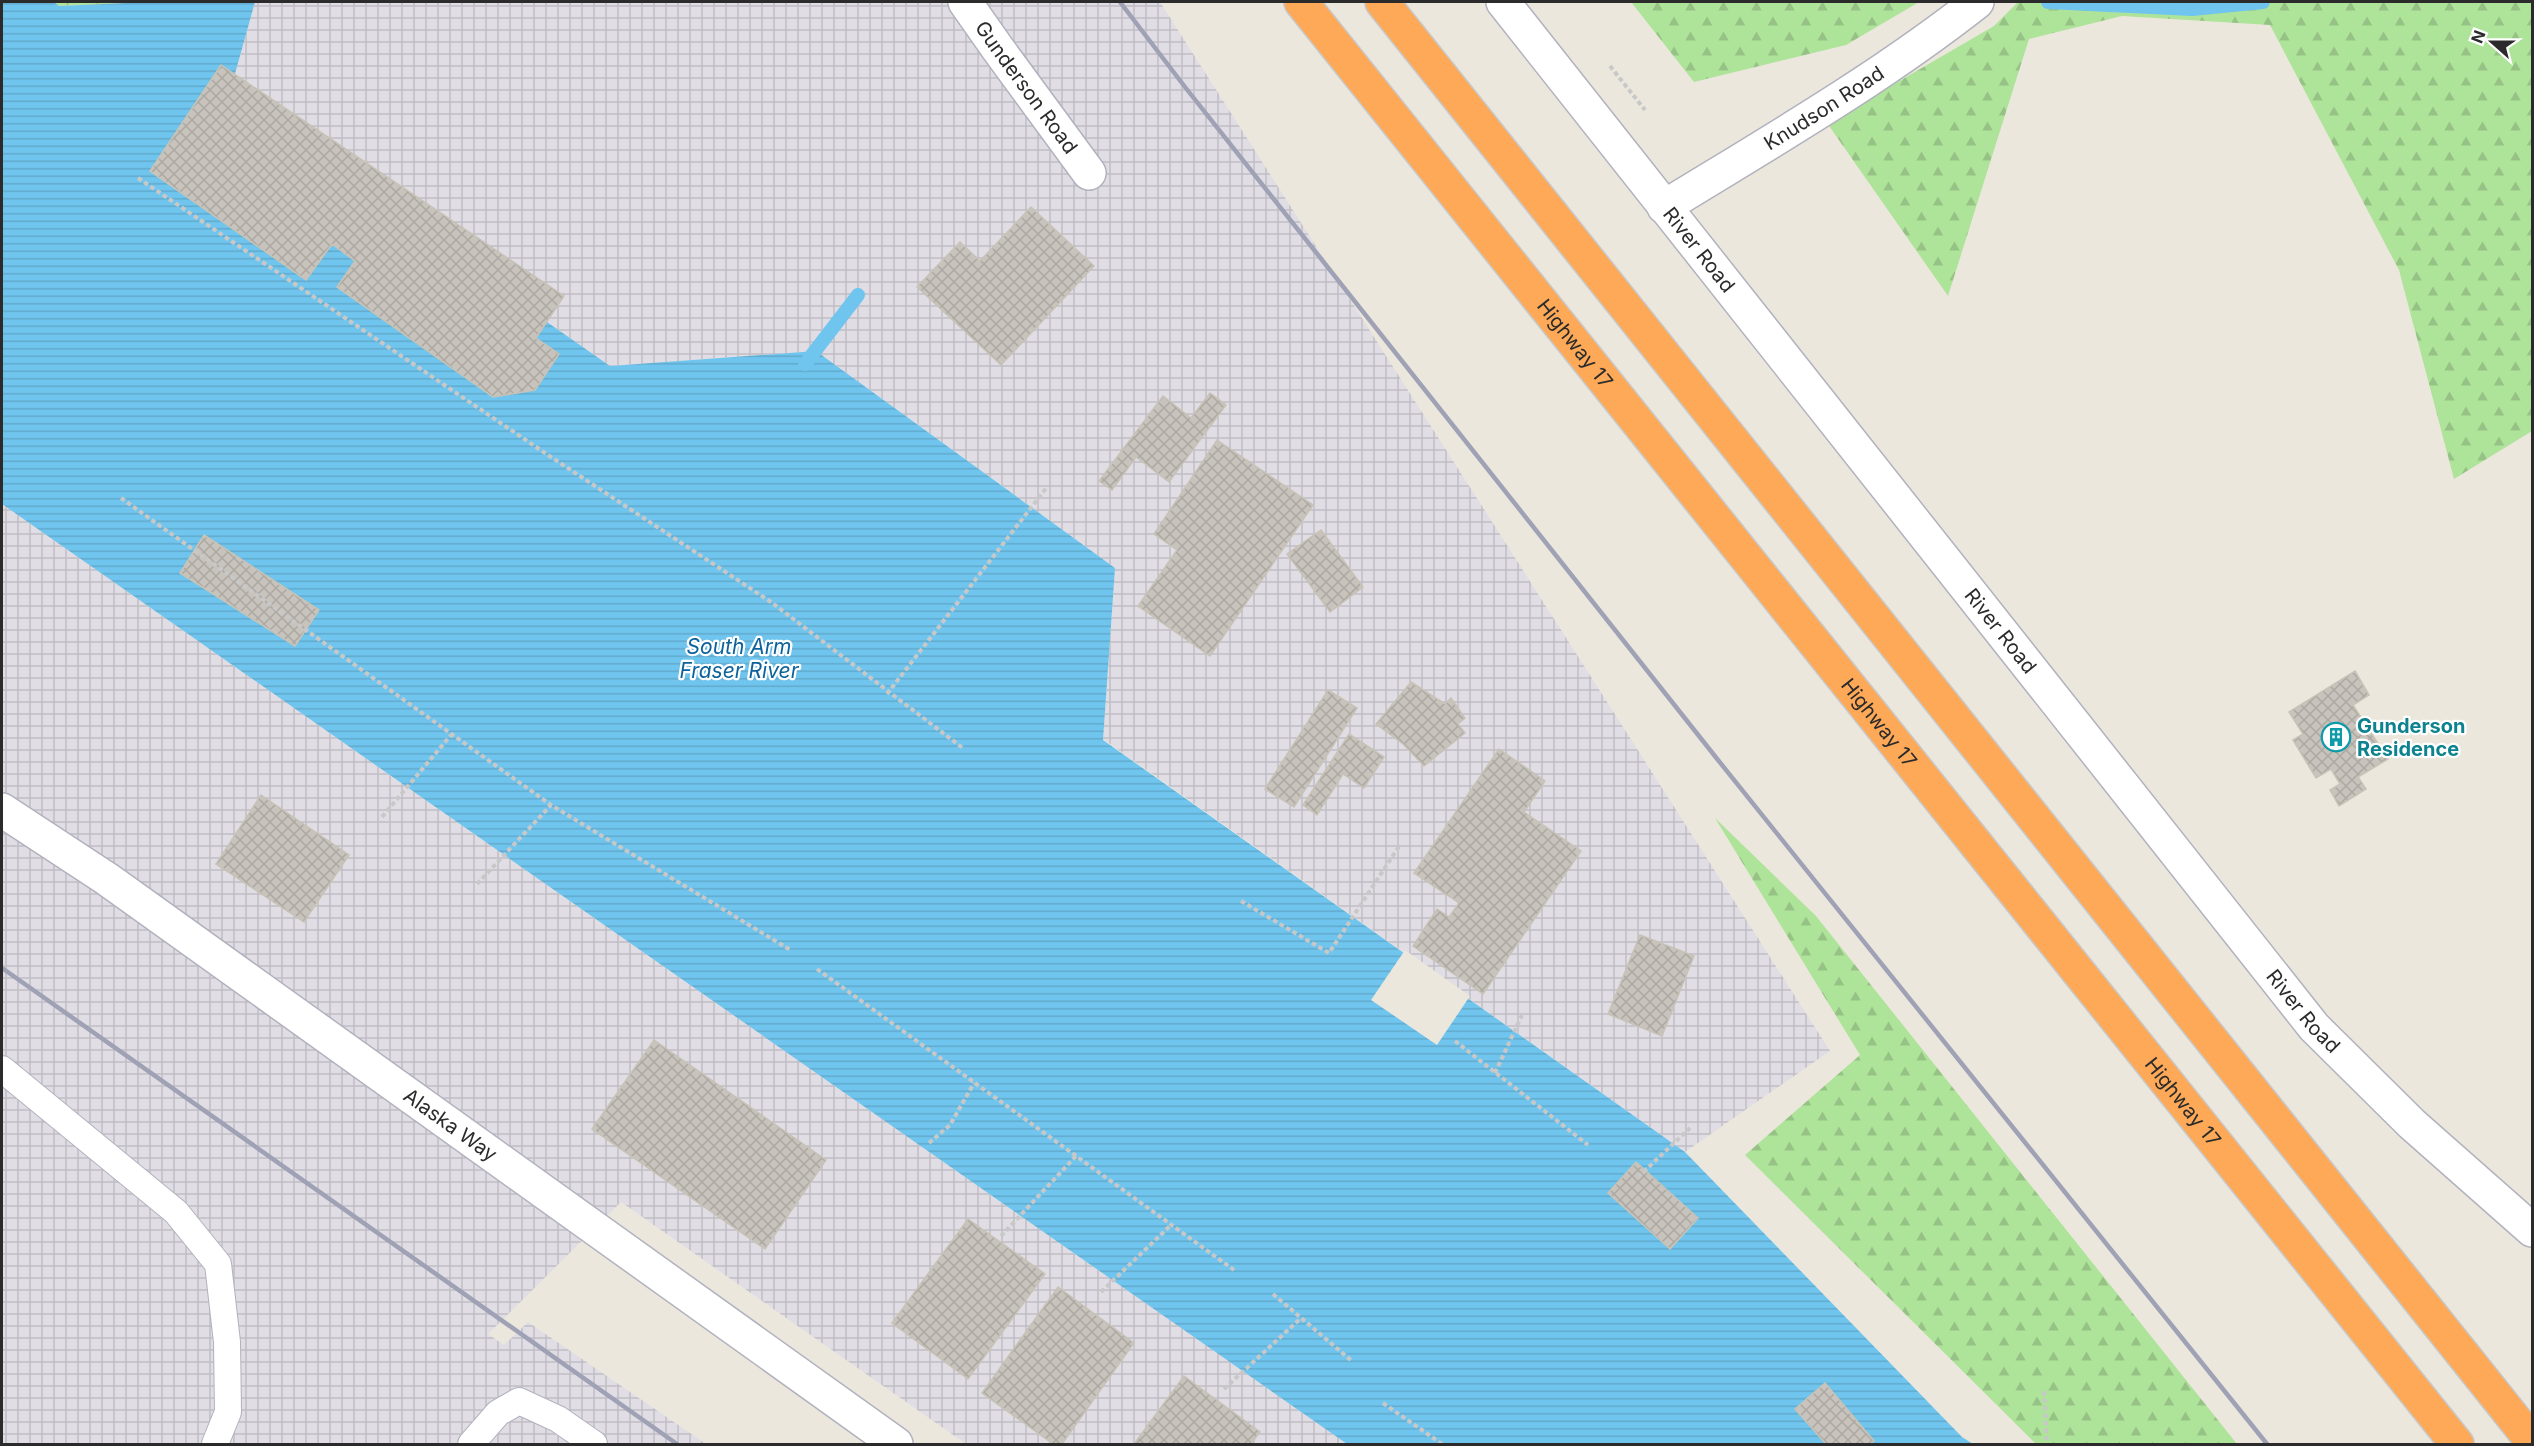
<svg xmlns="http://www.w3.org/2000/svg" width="2534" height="1446" viewBox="0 0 2534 1446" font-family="Inter,sans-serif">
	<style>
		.industrial { fill: url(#industrial-grid) }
		.forest { fill: url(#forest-firs) }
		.wetland { fill: url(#wetland-marsh) }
		.water { fill: url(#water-rules) }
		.pier { fill: #ece7dd }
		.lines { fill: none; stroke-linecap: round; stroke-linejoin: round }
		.stream { stroke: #70c5ee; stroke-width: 14 }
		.building { fill: url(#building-cross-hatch); stroke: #c8c3b6; stroke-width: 1.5 }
		.lane-casing { stroke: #b1b2be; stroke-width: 28 }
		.street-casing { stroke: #b1b2be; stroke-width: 36 }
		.secondary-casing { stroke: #b1b2be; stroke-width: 36 }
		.highway-casing { stroke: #c8c8c8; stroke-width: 36 }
		.path { stroke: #c8c8c8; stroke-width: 4; stroke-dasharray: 4.5 3; stroke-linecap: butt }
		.lane { stroke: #fff; stroke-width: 26 }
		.street { stroke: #fff; stroke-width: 33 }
		.secondary { stroke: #fff; stroke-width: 33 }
		.highway { stroke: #fda957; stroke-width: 33 }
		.rail { stroke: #9fa1b5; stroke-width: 4.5 }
		.labels { text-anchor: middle; stroke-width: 4.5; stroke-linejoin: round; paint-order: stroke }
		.street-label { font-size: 20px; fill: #2b2b2b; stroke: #fff }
		.culture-label { font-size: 20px; font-weight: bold; fill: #0d838f; stroke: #fff; text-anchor: start }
		.water-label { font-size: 21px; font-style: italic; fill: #0e629b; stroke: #fff }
	</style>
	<defs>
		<pattern id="industrial-grid" width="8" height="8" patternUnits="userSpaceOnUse" patternTransform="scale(1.5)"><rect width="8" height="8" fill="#e0dde5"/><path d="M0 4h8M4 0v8" fill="none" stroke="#c0bec5"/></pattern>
		<pattern id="forest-firs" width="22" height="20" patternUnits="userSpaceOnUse" patternTransform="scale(1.5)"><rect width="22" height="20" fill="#aee39a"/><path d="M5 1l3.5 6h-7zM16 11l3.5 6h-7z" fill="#96c385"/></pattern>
		<pattern id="wetland-marsh" width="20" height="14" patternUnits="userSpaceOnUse" patternTransform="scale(1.5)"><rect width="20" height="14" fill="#aee39a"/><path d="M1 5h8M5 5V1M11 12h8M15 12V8" fill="none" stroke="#96c385"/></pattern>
		<pattern id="water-rules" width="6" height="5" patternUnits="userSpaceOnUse" patternTransform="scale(1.5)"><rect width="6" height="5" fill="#70c5ee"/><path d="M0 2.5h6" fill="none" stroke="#61a9cc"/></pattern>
		<pattern id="building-cross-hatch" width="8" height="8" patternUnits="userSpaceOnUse" patternTransform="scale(1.5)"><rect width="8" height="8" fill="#c8c3bc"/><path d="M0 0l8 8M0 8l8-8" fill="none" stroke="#aca8a2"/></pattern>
	</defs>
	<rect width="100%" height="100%" fill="#ece7dd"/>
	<path class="industrial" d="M 255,2 L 1160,2 L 1830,1051 L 1685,1152 L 1103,739 L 1115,568 L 816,351 L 610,366 L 228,99 Z
		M 2,504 L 1347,1444 L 966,1444 L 621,1202 L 488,1334 L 504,1345 L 528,1322 L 706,1444 L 2,1444 Z"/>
	<path class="forest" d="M 1631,2 L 1919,2 L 1846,45 L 1694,82 Z
		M 2018,2 L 2532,2 L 2532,431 L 2454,479 L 2399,270 L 2270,25 L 2122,16 L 2029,39 L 1948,296 L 1827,123 L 1994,26 Z
		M 1715,818 L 1816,916 L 2237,1444 L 2036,1444 L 1745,1155 L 1860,1055 Z"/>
	<path class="wetland" d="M 54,2 L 147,2 L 59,6 Z"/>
	<path class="water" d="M 2,2 L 54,2 L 59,6 L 147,2 L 255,2 L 228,99 L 610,366 L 816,351 L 1115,568 L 1103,740 L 1685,1152 L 1962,1437 L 1973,1444 L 1347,1444 L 2,504 Z"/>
	<path class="pier" d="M 1405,950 L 1470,996 L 1437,1045 L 1371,1000 Z"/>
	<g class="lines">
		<path class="stream" d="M 2048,2 L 2192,9 L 2263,2
			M 805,364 L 858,295"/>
	</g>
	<path class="building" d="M 221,65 L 564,296 L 536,338 L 559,354 L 535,390 L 493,397 L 337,287 L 355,261 L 332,244 L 306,280 L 150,171 Z
		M 1031,207 L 1094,266 L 1001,365 L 917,287 L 960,242 L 980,261 Z
		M 1210,393 L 1226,405 L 1169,482 L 1136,457 L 1112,490 L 1099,481 L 1163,396 L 1191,418 Z
		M 1217,440 L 1313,505 L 1210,656 L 1138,606 L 1177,550 L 1154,534 Z
		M 1321,530 L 1363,587 L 1330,612 L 1287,554 Z
		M 204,535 L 319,610 L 295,646 L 180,573 Z
		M 2355,671 L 2369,695 L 2353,705 L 2388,759 L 2358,777 L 2366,789 L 2339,806 L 2330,790 L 2340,784 L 2331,769 L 2316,778 L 2293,740 L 2303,734 L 2289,712 Z
		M 1411,682 L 1445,704 L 1451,698 L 1465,718 L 1458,724 L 1465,733 L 1424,766 L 1403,744 L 1376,724 Z
		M 1328,690 L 1357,708 L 1294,807 L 1265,789 Z
		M 1349,734 L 1384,757 L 1364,788 L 1343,774 L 1317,815 L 1303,805 Z
		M 1499,749 L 1545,781 L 1524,812 L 1581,851 L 1483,994 L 1413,946 L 1437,909 L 1449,917 L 1459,903 L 1414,873 Z
		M 261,795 L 349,855 L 304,922 L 216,864 Z
		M 1640,935 L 1694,956 L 1662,1036 L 1608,1014 Z
		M 654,1040 L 826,1160 L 765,1249 L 592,1129 Z
		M 1636,1162 L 1698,1218 L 1670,1249 L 1608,1193 Z
		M 968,1219 L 1045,1274 L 968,1379 L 892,1323 Z
		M 1058,1287 L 1134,1343 L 1062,1444 L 1053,1444 L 982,1393 Z
		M 1184,1376 L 1260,1432 L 1251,1444 L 1134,1444 Z
		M 1825,1383 L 1874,1441 L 1870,1444 L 1826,1444 L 1795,1409 Z"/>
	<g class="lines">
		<g class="lane-casing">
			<path id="lane" d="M 2,1069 L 176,1212 L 218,1264 L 227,1342 L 228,1412 L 215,1444
				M 471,1444 L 498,1413 L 519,1401 L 558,1419 L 594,1444"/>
		</g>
		<g class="street-casing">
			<g id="street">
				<path id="s1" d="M 965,2 L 998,49 L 1089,173"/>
				<path id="s2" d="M 1664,207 C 1770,142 1879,79 1977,2"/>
				<path id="s3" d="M 2,810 L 107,879 L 896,1444"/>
			</g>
		</g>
		<g class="secondary-casing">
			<g id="secondary">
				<path id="s4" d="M 1503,2 L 2314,1027 L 2412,1124 L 2532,1230"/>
			</g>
		</g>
		<g class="highway-casing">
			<g id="highway">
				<path id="s5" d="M 1301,2 L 2457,1444"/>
				<path d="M 1382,2 L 2532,1441"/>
			</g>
		</g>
		<path class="path" d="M 1610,66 L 1645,110
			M 138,178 L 545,453 L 771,602 L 964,749
			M 121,498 L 551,805 L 792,951
			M 887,694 L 1047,487
			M 382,817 L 451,735
			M 477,884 L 551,805
			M 1241,901 L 1329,953 L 1400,845
			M 817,969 L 1234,1270
			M 1455,1041 L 1588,1145
			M 1495,1073 L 1522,1015
			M 929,1143 L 950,1125 L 974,1083
			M 1638,1177 L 1690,1128
			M 1001,1236 L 1076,1156
			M 1101,1292 L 1171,1225
			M 1273,1294 L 1353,1362
			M 1224,1389 L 1301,1318
			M 2044,1391 L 2047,1444
			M 1383,1403 L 1442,1444"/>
		<use href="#lane" class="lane"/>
		<use href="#street" class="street"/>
		<use href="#secondary" class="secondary"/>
		<use href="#highway" class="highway"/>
		<path class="rail" d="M 1120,2 L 1185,87 L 1718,760 L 2267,1444
			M 2,968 L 677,1444"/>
	</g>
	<defs>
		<g id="building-ring" transform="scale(1.5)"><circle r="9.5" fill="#fff" stroke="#0f9aa8" stroke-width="1.5"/><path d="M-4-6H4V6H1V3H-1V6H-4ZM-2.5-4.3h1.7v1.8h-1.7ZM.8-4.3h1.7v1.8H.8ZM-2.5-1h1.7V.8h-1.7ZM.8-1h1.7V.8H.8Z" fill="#0f9aa8"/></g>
	</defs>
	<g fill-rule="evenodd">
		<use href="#building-ring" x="2336" y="737"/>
	</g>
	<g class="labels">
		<g class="street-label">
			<text dy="7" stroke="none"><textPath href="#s1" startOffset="105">Gunderson Road</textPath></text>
			<text dy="7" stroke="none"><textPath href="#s2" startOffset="188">Knudson Road</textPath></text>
			<text dy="7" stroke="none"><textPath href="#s4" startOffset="316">River Road</textPath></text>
			<text dy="7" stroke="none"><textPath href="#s5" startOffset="438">Highway 17</textPath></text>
			<text dy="7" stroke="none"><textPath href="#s4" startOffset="802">River Road</textPath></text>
			<text dy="7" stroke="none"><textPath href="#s5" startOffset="924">Highway 17</textPath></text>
			<text dy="7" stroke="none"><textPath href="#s4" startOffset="1288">River Road</textPath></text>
			<text dy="7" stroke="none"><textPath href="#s5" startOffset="1410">Highway 17</textPath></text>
			<text dy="7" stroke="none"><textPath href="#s3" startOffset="548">Alaska Way</textPath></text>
		</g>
		<g class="culture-label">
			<text x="2357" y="733">Gunderson<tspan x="2357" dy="23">Residence</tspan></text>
		</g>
		<g class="water-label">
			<text x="739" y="654">South Arm<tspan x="739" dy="24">Fraser River</tspan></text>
		</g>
	</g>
	<rect width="2534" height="1446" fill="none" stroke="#2b2b2b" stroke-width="6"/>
	<g transform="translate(2492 42) rotate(291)" stroke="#ffffff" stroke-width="4.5" paint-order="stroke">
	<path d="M0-4.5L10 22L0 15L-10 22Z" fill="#2b2b2b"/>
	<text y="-9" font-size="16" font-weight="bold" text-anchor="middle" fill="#2b2b2b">N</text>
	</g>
</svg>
